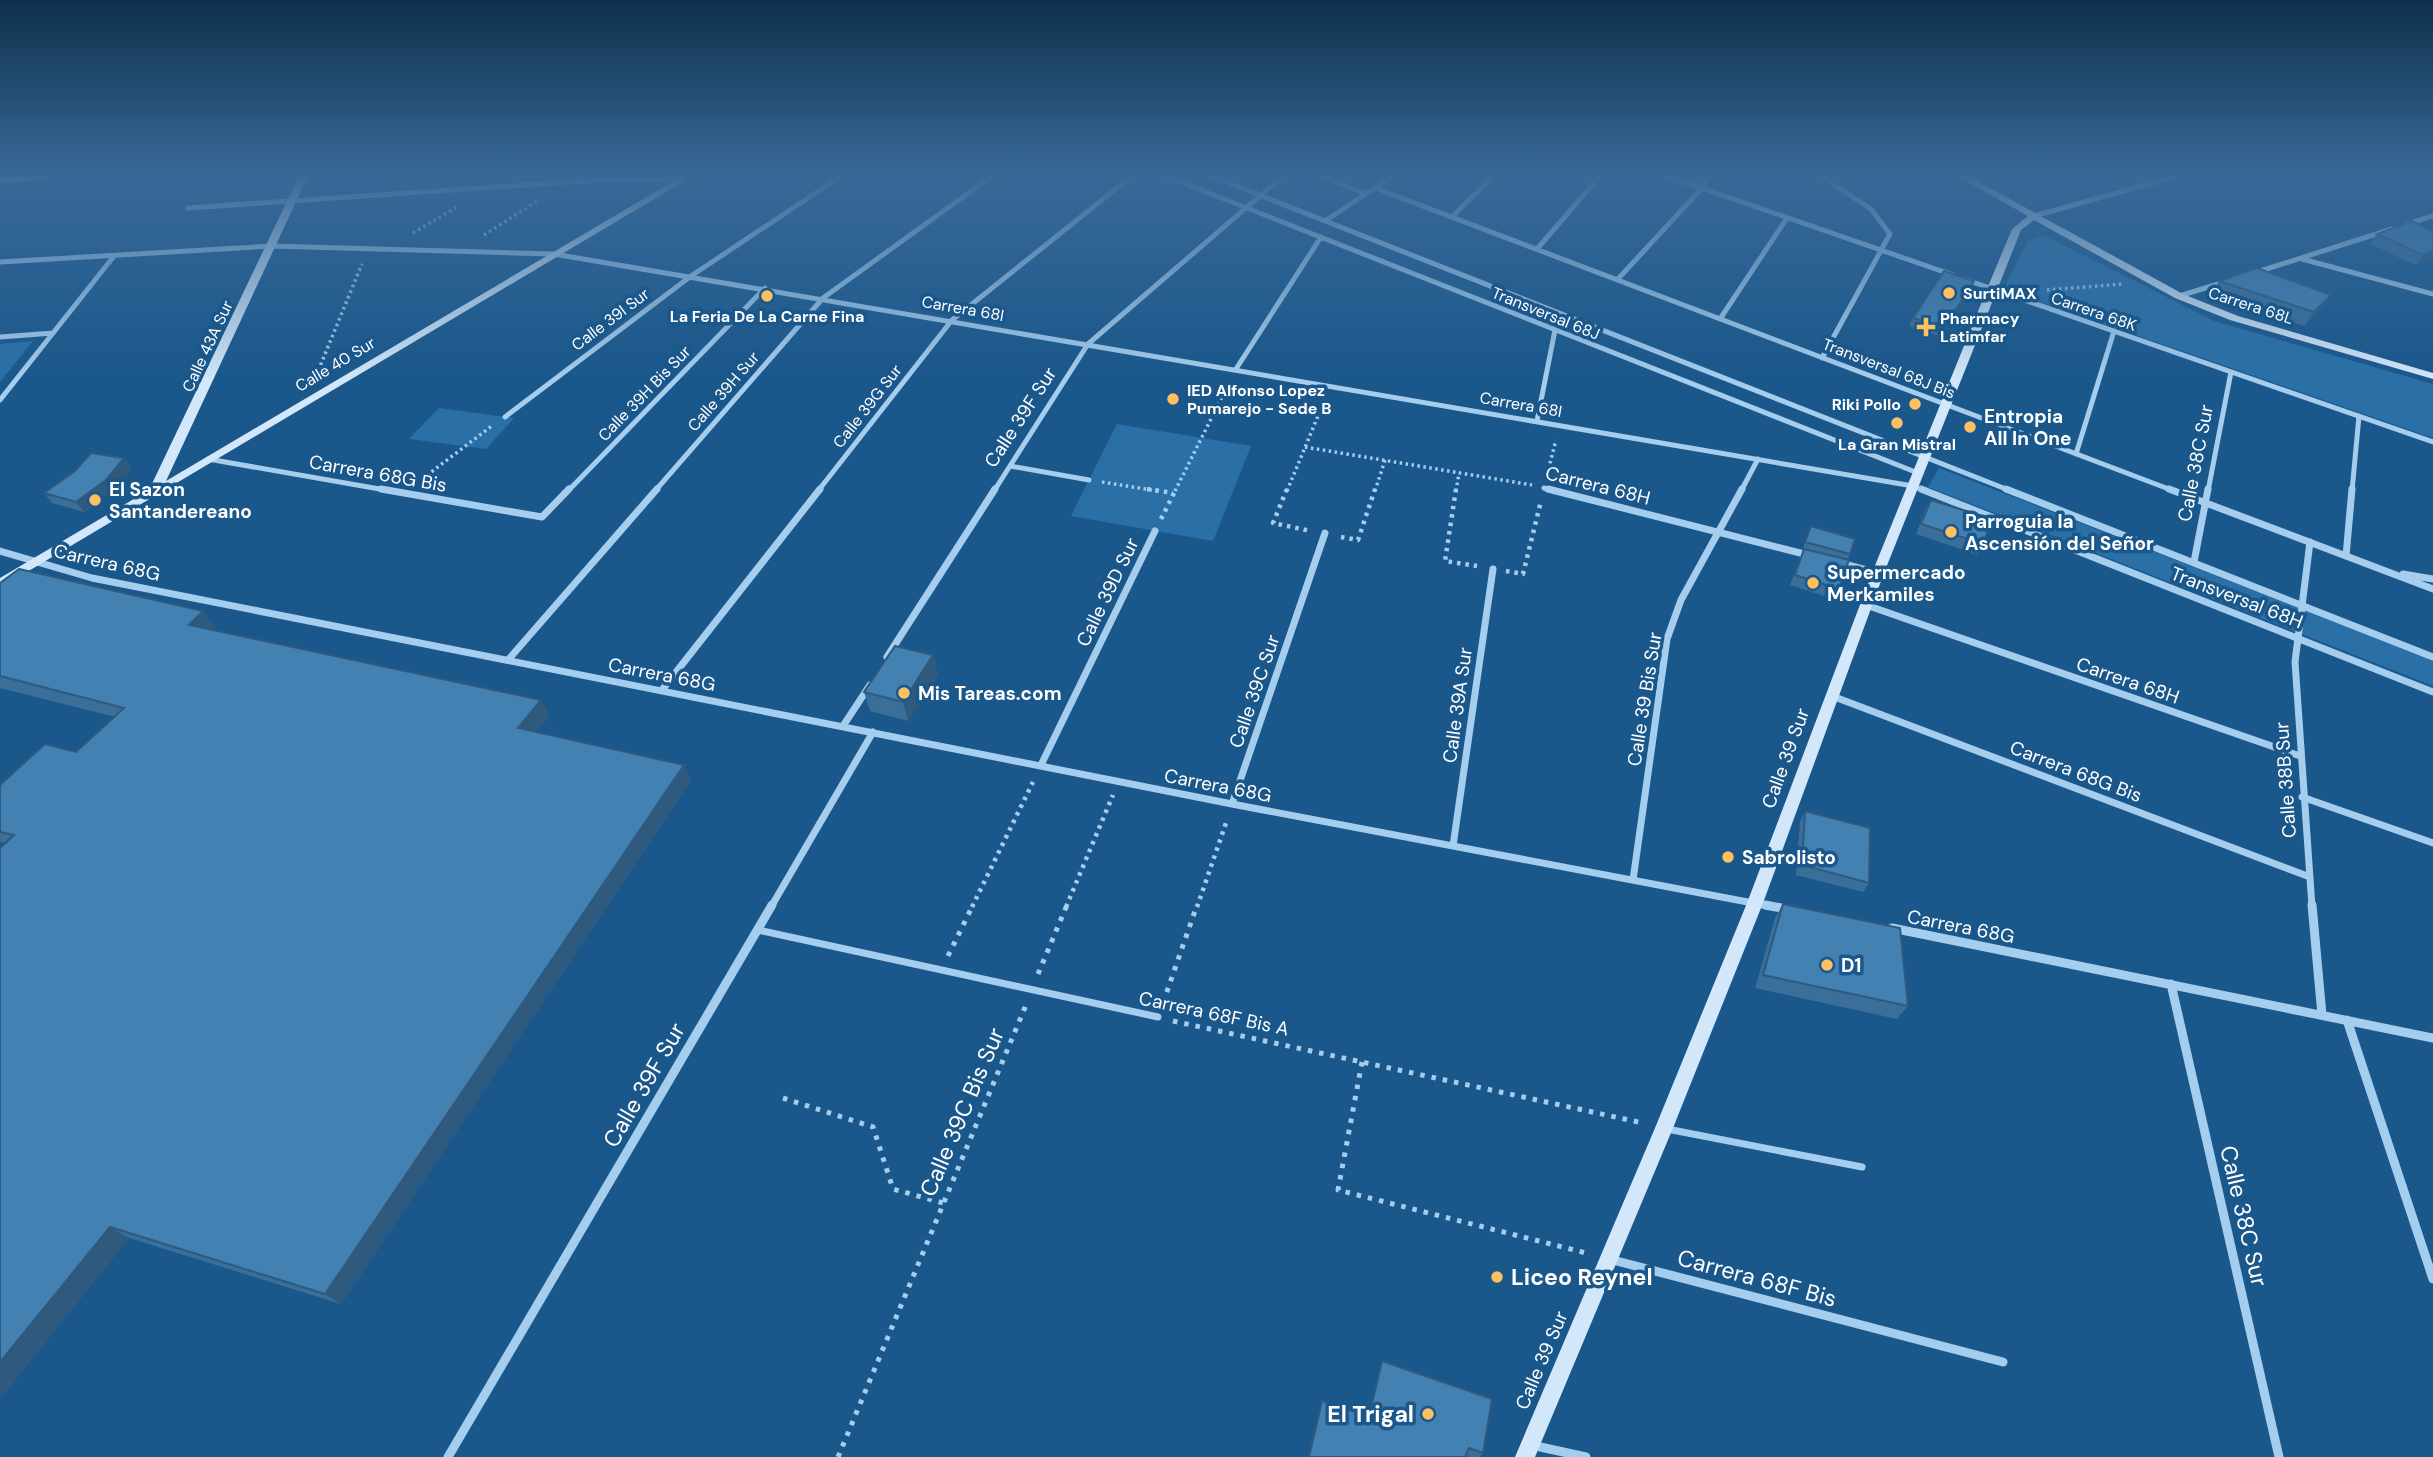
<svg xmlns="http://www.w3.org/2000/svg" width="2433" height="1457" viewBox="0 0 2433 1457" font-family="'DM Sans',sans-serif">
	<style>
		.green { fill: #2a70a7 }
		.lines { fill: none; stroke-linecap: round; stroke-linejoin: round }
		.path-far2 { stroke: #a5cded; stroke-width: 3.5; stroke-dasharray: 2.5 3.5; stroke-linecap: butt }
		.path-far1 { stroke: #a5cded; stroke-width: 4.5; stroke-dasharray: 3.5 5; stroke-linecap: butt }
		.path { stroke: #a5cded; stroke-width: 5; stroke-dasharray: 4.5 7; stroke-linecap: butt }
		.lane { stroke: #a5cded; stroke-width: 7 }
		.street-far2 { stroke: #a5cded; stroke-width: 5 }
		.street-far1 { stroke: #a5cded; stroke-width: 7 }
		.street { stroke: #a5cded; stroke-width: 9 }
		.secondary { fill: #d2e7f9; fill-rule: evenodd }
		.highway { fill: #fff; fill-rule: evenodd }
		.wall { fill: #3a6f9a }
		.shaded-wall { fill: #2f5a7d }
		.building { fill: #4381b3; stroke: #2f5a7d; stroke-width: 2 }
		.poi-dot { fill: #ffc061; stroke: #1a578b; stroke-width: 2.5 }
		.labels { text-anchor: middle; stroke-width: 7; stroke-linejoin: round; paint-order: stroke }
		.far-poi-label { font-size: 16px; font-weight: bold; fill: #fff; stroke: #1a578b; text-anchor: start }
		.far-street-label { font-size: 16px; fill: #fff; stroke: #1a578b }
		.poi-label { font-size: 19px; font-weight: bold; fill: #fff; stroke: #1a578b; text-anchor: start }
		.street-label { font-size: 19px; fill: #fff; stroke: #1a578b }
		.near-street-label { font-size: 23px; fill: #fff; stroke: #1a578b }
		.near-poi-label { font-size: 23px; font-weight: bold; fill: #fff; stroke: #1a578b; text-anchor: start }
	</style>
	<rect width="100%" height="100%" fill="#1a578b"/>
	<path class="green" d="M 2044,235 L 2214,321 L 2433,384 L 2433,438 L 2003,289 L 2028,241 Z
		M 33,341 L 0,382 L 0,344 Z
		M 439,408 L 514,418 L 486,449 L 409,439 Z
		M 1117,424 L 1251,446 L 1213,541 L 1071,516 Z
		M 1939,468 L 2433,660 L 2433,686 L 1928,487 Z"/>
	<g class="lines">
		<path class="path-far2" d="M 413,233 L 457,207
			M 484,235 L 539,200
			M 2047,290 L 2123,284
			M 316,376 L 362,264
			M 1305,447 L 1532,485
			M 1547,475 L 1556,440
			M 422,479 L 493,425
			M 1102,482 L 1158,491
			M 1175,491 L 1229,383
			M 1287,491 L 1325,399
			M 1375,491 L 1385,460
			M 1456,491 L 1459,473"/>
		<path class="path-far1" d="M 1147,489 L 1173,493
			M 1287,489 L 1273,523 L 1311,531
			M 1456,489 L 1445,561 L 1477,566
			M 1161,519 L 1176,489
			M 1341,537 L 1358,540 L 1375,489
			M 1506,571 L 1523,574 L 1541,501
			M 972,907 L 1033,782
			M 1066,907 L 1113,795
			M 1197,907 L 1227,820"/>
		<path class="path" d="M 948,956 L 973,905
			M 1038,974 L 1067,905
			M 1163,1003 L 1197,905
			M 1173,1021 L 1643,1123
			M 1362,1062 L 1338,1190 L 1590,1254
			M 783,1098 L 873,1127 L 893,1189 L 943,1203
			M 838,1457 L 1026,1005"/>
		<path class="lane" d="M 758,930 L 1158,1017
			M 1667,1129 L 1862,1167"/>
		<path class="street-far2" d="M 1166,176 L 1918,473
			M 1211,176 L 2011,491
			M 1322,176 L 1366,194
			M 1667,176 L 1953,275
			M 1821,176 L 1871,209 L 1890,234 L 1822,358
			M 1375,188 L 2174,491
			M 188,208 L 614,179 L 683,180
			M 2034,216 L 2177,176
			M 1452,217 L 1493,176
			M 1325,221 L 1393,176
			M 2407,224 L 2433,216
			M 1537,249 L 1600,176
			M 2302,259 L 2433,294
			M 0,262 L 272,246 L 554,254 L 1913,486 L 1925,491
			M 2257,272 L 2392,229
			M 1617,280 L 1702,188 L 1709,176
			M 1967,280 L 2433,442
			M 2179,296 L 2225,282
			M 1720,319 L 1787,218
			M 0,337 L 53,333
			M 1236,369 L 1321,237
			M 0,400 L 114,256
			M 505,417 L 691,276 L 841,176
			M 1537,421 L 1555,330
			M 2076,454 L 2114,331
			M 208,459 L 391,491
			M 1010,466 L 1089,480
			M 1544,488 L 1555,491
			M 568,491 L 765,288
			M 655,491 L 823,298 L 992,176
			M 818,491 L 952,320 L 1132,176
			M 994,491 L 1088,344 L 1283,176
			M 1741,491 L 1758,459
			M 2208,491 L 2231,372
			M 2352,491 L 2359,416"/>
		<path class="street-far1" d="M 381,489 L 542,517 L 569,489
			M 1548,489 L 1808,555
			M 1921,489 L 2433,692
			M 2006,489 L 2433,657
			M 2169,489 L 2433,589
			M 2310,542 L 2295,662 L 2312,907
			M 0,551 L 92,578 L 1232,804 L 1774,907
			M 2346,556 L 2352,489
			M 2194,562 L 2208,489
			M 1840,563 L 1878,573
			M 2403,574 L 2433,579
			M 1866,605 L 2300,756
			M 887,657 L 995,489
			M 508,660 L 657,489
			M 662,690 L 820,489
			M 1832,696 L 2310,877
			M 843,726 L 870,685
			M 1041,765 L 1155,531
			M 2302,797 L 2433,843
			M 1232,804 L 1325,533
			M 1453,846 L 1493,569
			M 1633,880 L 1667,639 L 1681,600 L 1742,489
			M 771,907 L 873,732"/>
		<path class="street" d="M 1765,905 L 1787,909
			M 2312,905 L 2322,1015
			M 1892,928 L 2433,1038
			M 2171,984 L 2279,1457
			M 2347,1020 L 2433,1279
			M 1609,1259 L 2003,1362
			M 1531,1445 L 1586,1457
			M 448,1457 L 772,905"/>
		<path class="secondary" d="M 299,176 L 308,176 L 166,481 L 682,176 L 693,176 L 0,588 L 0,578 L 149,490 Z
			M 1957,176 L 1968,176 L 2183,294 L 2238,316 L 2433,373 L 2433,379 L 2230,320 L 2175,298 L 2034,220 L 2021,230 L 1884,573 L 1763,903 L 1673,1128 L 1535,1457 L 1515,1457 L 1655,1128 L 1747,903 L 1872,573 L 1987,289 L 2012,229 L 2028,216 Z"/>
		<path class="highway" d="M 0,176 L 49,176 L 43,180 L 0,183 Z"/>
	</g>
	<path class="wall" d="M 2433,232 L 2433,257 L 2416,265 L 2370,244 L 2377,234 Z
		M 2219,281 L 2331,295 L 2320,310 L 2304,326 L 2210,296 Z
		M 1970,289 L 1940,336 L 1909,326 L 1913,318 Z
		M 124,458 L 132,469 L 115,490 L 84,512 L 52,503 L 44,493 Z
		M 1931,500 L 1983,544 L 1978,555 L 1916,534 L 1925,510 Z
		M 1811,526 L 1850,554 L 1848,559 L 1803,548 Z
		M 1804,549 L 1839,589 L 1834,599 L 1790,585 Z
		M 0,583 L 216,627 L 212,630 L 550,715 L 536,732 L 684,765 L 691,780 L 341,1304 L 129,1238 L 0,1399 L 5,843 L 0,842 L 0,785 L 76,752 L 115,717 L 0,688 Z
		M 933,655 L 938,675 L 908,721 L 870,711 L 864,692 Z
		M 1805,811 L 1869,883 L 1863,892 L 1796,875 L 1800,821 Z
		M 1783,904 L 1908,1006 L 1897,1019 L 1755,988 L 1775,918 Z
		M 1382,1361 L 1483,1453 L 1480,1457 L 1470,1457 L 1466,1455 L 1368,1416 Z"/>
	<path class="shaded-wall" d="M 2433,250 L 2433,257 L 2416,265 L 2423,255 Z
		M 1974,281 L 1970,289 L 1940,336 L 1944,328 Z
		M 2331,295 L 2320,310 L 2304,326 L 2314,312 Z
		M 124,458 L 132,469 L 115,490 L 84,512 L 76,502 Z
		M 203,611 L 216,627 L 201,640 L 189,625 Z
		M 933,655 L 938,675 L 908,721 L 903,702 Z
		M 541,700 L 550,715 L 527,743 L 518,728 Z
		M 684,765 L 691,780 L 341,1304 L 325,1294 Z
		M 110,1227 L 129,1238 L 0,1399 L 0,1362 Z"/>
	<path class="building" d="M 2412,221 L 2433,232 L 2433,250 L 2423,255 L 2377,234 Z
		M 2257,268 L 2331,295 L 2314,312 L 2219,281 Z
		M 1944,271 L 1974,281 L 1944,328 L 1913,318 Z
		M 91,453 L 124,458 L 106,480 L 76,502 L 44,493 L 75,471 Z
		M 1931,500 L 1992,519 L 1983,544 L 1921,524 Z
		M 1811,526 L 1855,539 L 1850,554 L 1805,542 Z
		M 1804,549 L 1849,560 L 1839,589 L 1795,575 Z
		M 19,569 L 203,611 L 189,625 L 541,700 L 518,728 L 684,765 L 325,1294 L 110,1227 L 0,1362 L 0,848 L 14,835 L 0,832 L 0,785 L 45,744 L 76,752 L 124,708 L 0,676 L 0,583 Z
		M 895,646 L 933,655 L 903,702 L 864,692 Z
		M 1805,811 L 1870,828 L 1869,883 L 1802,865 Z
		M 1783,904 L 1900,928 L 1908,1006 L 1763,975 Z
		M 1382,1361 L 1492,1399 L 1483,1453 L 1469,1448 L 1465,1457 L 1309,1457 L 1322,1401 L 1369,1416 Z"/>
	<linearGradient id="sky" x2="0" y2="1"><stop stop-color="#0e304c"/><stop offset="0.46" stop-color="#386998"/><stop offset="1" stop-color="#386998" stop-opacity="0"/></linearGradient>
	<rect width="2433" height="380" fill="url(#sky)"/>
	<g class="poi-dot">
		<circle cx="1949" cy="293" r="7"/>
		<circle cx="767" cy="296" r="7"/>
		<path d="M1922.5 316.5h7v7h7v7h-7v7h-7v-7h-7v-7h7z"/>
		<circle cx="1173" cy="399" r="7"/>
		<circle cx="1915" cy="404" r="7"/>
		<circle cx="1897" cy="423" r="7"/>
		<circle cx="1970" cy="427" r="7"/>
		<circle cx="95" cy="500" r="7"/>
		<circle cx="1951" cy="532" r="7"/>
		<circle cx="1813" cy="583" r="7"/>
		<circle cx="904" cy="693" r="7"/>
		<circle cx="1728" cy="857" r="7"/>
		<circle cx="1827" cy="965" r="7"/>
		<circle cx="1497" cy="1277" r="7"/>
		<circle cx="1428" cy="1414" r="7"/>
	</g>
	<g class="labels">
		<g class="far-poi-label">
			<text x="1963" y="299">SurtiMAX</text>
			<text x="767" y="322" text-anchor="middle">La Feria De La Carne Fina</text>
			<text x="1940" y="324">Pharmacy<tspan x="1940" dy="18">Latimfar</tspan></text>
			<text x="1187" y="396">IED Alfonso Lopez<tspan x="1187" dy="18">Pumarejo - Sede B</tspan></text>
			<text x="1901" y="410" text-anchor="end">Riki Pollo</text>
			<text x="1897" y="450" text-anchor="middle">La Gran Mistral</text>
		</g>
		<g class="far-street-label">
			<text transform="translate(2251 305) rotate(18)" y="6">Carrera 68L</text>
			<text transform="translate(963 308) rotate(10)" y="6">Carrera 68I</text>
			<text transform="translate(2094 311) rotate(19)" y="6">Carrera 68K</text>
			<text transform="translate(1546 313) rotate(22)" y="6">Transversal 68J</text>
			<text transform="translate(610 319) rotate(-37)" y="6">Calle 39I Sur</text>
			<text transform="translate(207 346) rotate(-65)" y="6">Calle 43A Sur</text>
			<text transform="translate(335 364) rotate(-31)" y="6">Calle 40 Sur</text>
			<text transform="translate(1889 368) rotate(21)" y="6">Transversal 68J Bis</text>
			<text transform="translate(723 391) rotate(-49)" y="6">Calle 39H Sur</text>
			<text transform="translate(644 393) rotate(-46)" y="6">Calle 39H Bis Sur</text>
			<text transform="translate(1521 404) rotate(10)" y="6">Carrera 68I</text>
			<text transform="translate(867 406) rotate(-52)" y="6">Calle 39G Sur</text>
		</g>
		<g class="poi-label">
			<text x="1984" y="423">Entropia<tspan x="1984" dy="22">All In One</tspan></text>
			<text x="109" y="496">El Sazon<tspan x="109" dy="22">Santandereano</tspan></text>
			<text x="1965" y="528">Parroguia la<tspan x="1965" dy="22">Ascensión del Señor</tspan></text>
			<text x="1827" y="579">Supermercado<tspan x="1827" dy="22">Merkamiles</tspan></text>
			<text x="918" y="700">Mis Tareas.com</text>
			<text x="1742" y="864">Sabrolisto</text>
			<text x="1841" y="972">D1</text>
		</g>
		<g class="street-label">
			<text transform="translate(1020 417) rotate(-57)" y="7">Calle 39F Sur</text>
			<text transform="translate(2195 463) rotate(-79)" y="7">Calle 38C Sur</text>
			<text transform="translate(378 473) rotate(10)" y="7">Carrera 68G Bis</text>
			<text transform="translate(1598 485) rotate(14)" y="7">Carrera 68H</text>
			<text transform="translate(107 562) rotate(13)" y="7">Carrera 68G</text>
			<text transform="translate(1107 592) rotate(-64)" y="7">Calle 39D Sur</text>
			<text transform="translate(2237 597) rotate(21)" y="7">Transversal 68H</text>
			<text transform="translate(662 674) rotate(11)" y="7">Carrera 68G</text>
			<text transform="translate(2128 680) rotate(19)" y="7">Carrera 68H</text>
			<text transform="translate(1254 691) rotate(-71)" y="7">Calle 39C Sur</text>
			<text transform="translate(1644 699) rotate(-81)" y="7">Calle 39 Bis Sur</text>
			<text transform="translate(1457 705) rotate(-82)" y="7">Calle 39A Sur</text>
			<text transform="translate(1785 758) rotate(-70)" y="7">Calle 39 Sur</text>
			<text transform="translate(2076 771) rotate(21)" y="7">Carrera 68G Bis</text>
			<text transform="translate(2285 780) rotate(-94)" y="7">Calle 38B Sur</text>
			<text transform="translate(1218 785) rotate(11)" y="7">Carrera 68G</text>
			<text transform="translate(1961 926) rotate(11)" y="7">Carrera 68G</text>
			<text transform="translate(1214 1013) rotate(12)" y="7">Carrera 68F Bis A</text>
			<text transform="translate(1541 1360) rotate(-67)" y="7">Calle 39 Sur</text>
		</g>
		<g class="near-street-label">
			<text transform="translate(644 1085) rotate(-60)" y="8">Calle 39F Sur</text>
			<text transform="translate(962 1112) rotate(-67)" y="8">Calle 39C Bis Sur</text>
			<text transform="translate(2244 1216) rotate(77)" y="8">Calle 38C Sur</text>
			<text transform="translate(1757 1278) rotate(15)" y="8">Carrera 68F Bis</text>
		</g>
		<g class="near-poi-label">
			<text x="1511" y="1285">Liceo Reynel</text>
			<text x="1414" y="1422" text-anchor="end">El Trigal</text>
		</g>
	</g>
</svg>
